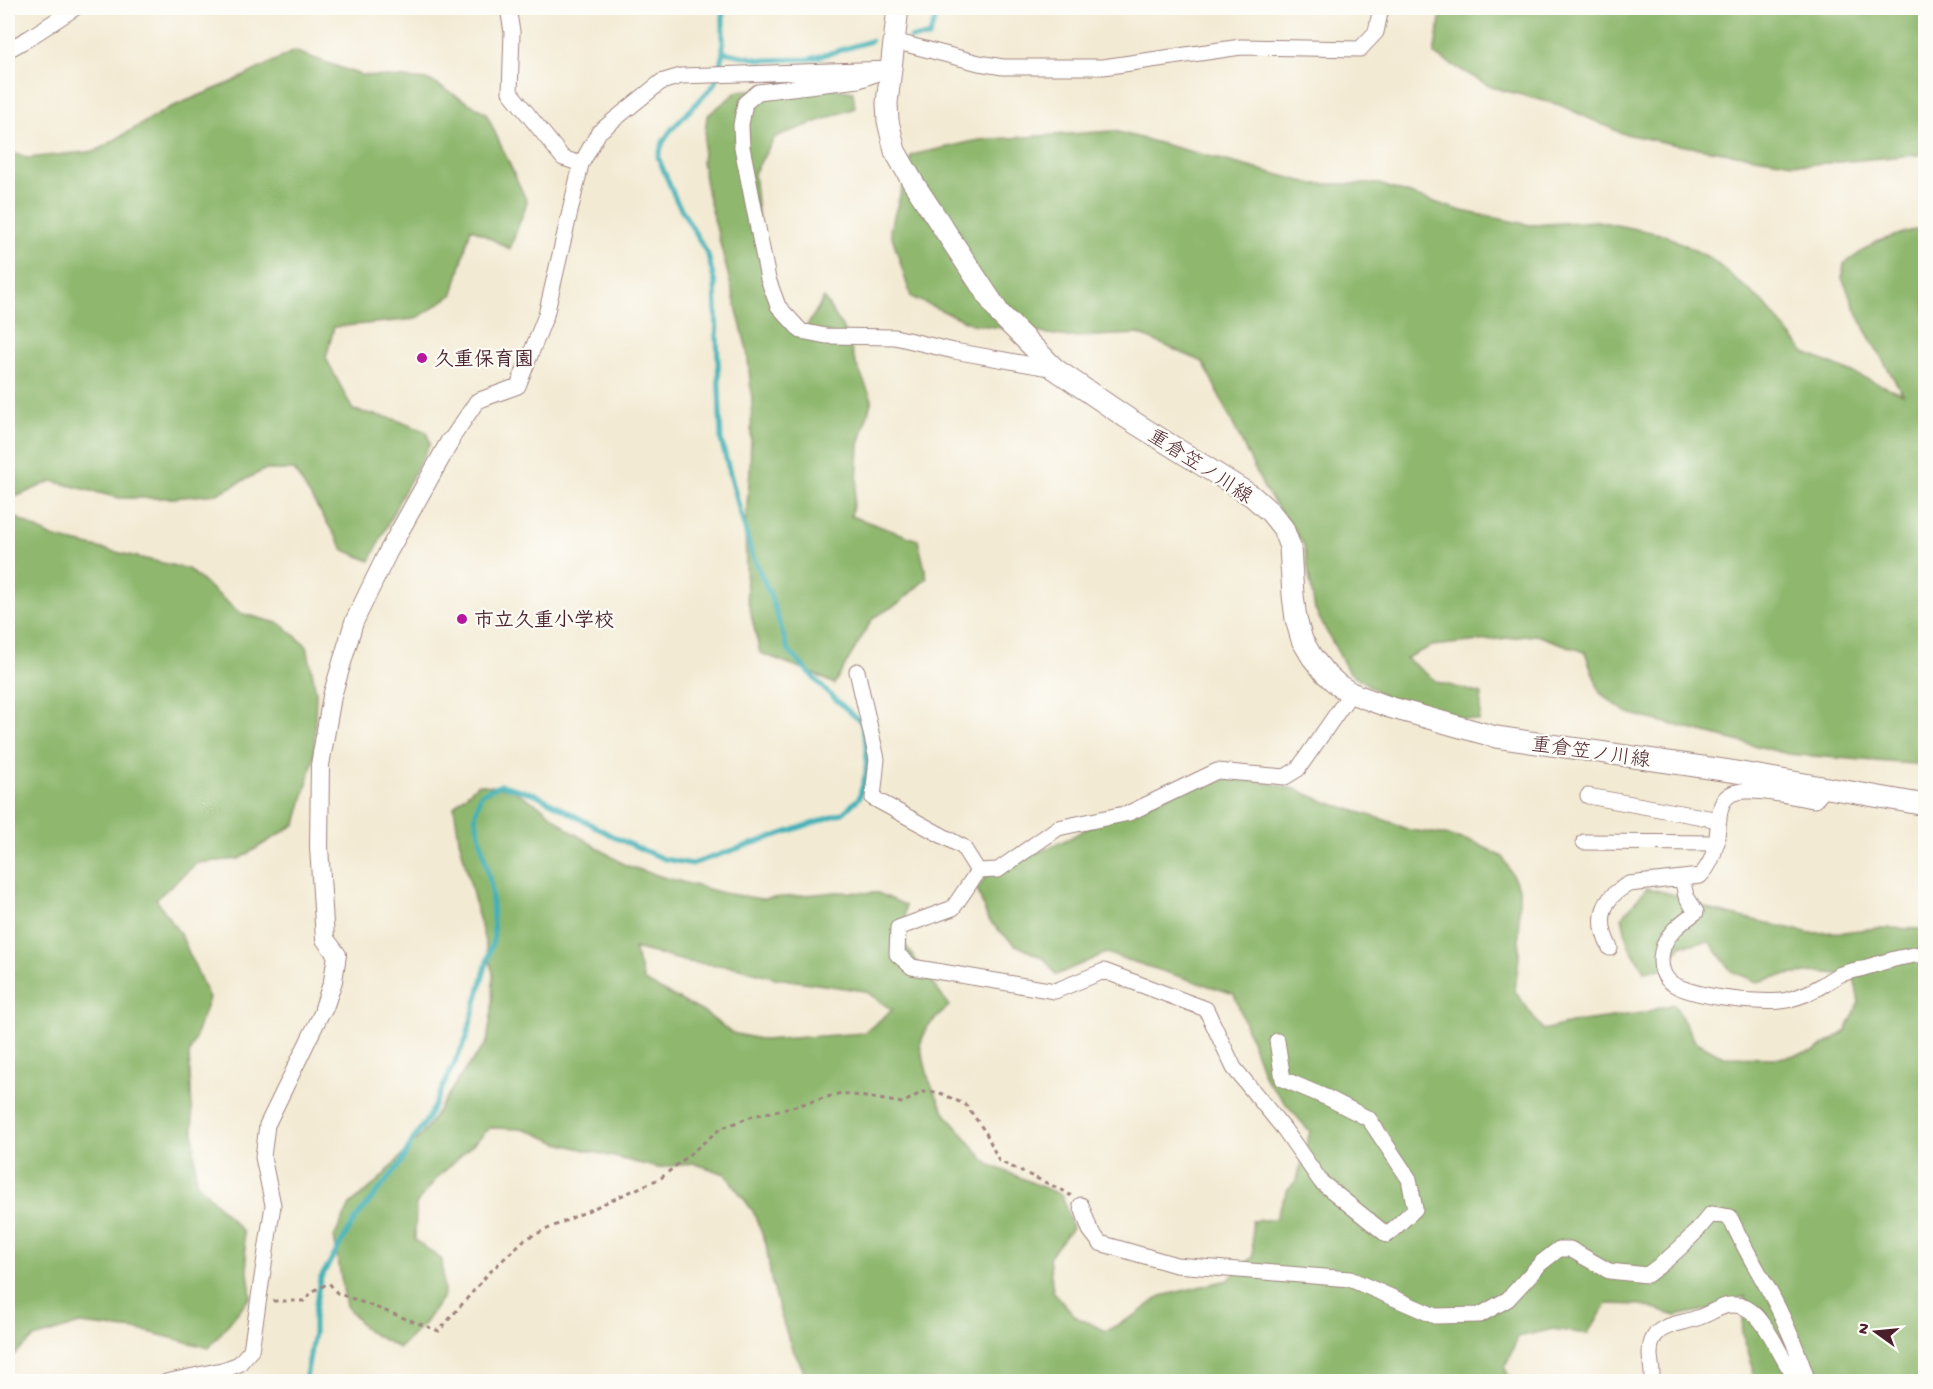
<svg xmlns="http://www.w3.org/2000/svg" width="1933" height="1389" viewBox="0 0 1933 1389" font-family="'Gochi Hand','Klee One',sans-serif">
	<style>
		.forest { fill: #8fb86e; stroke: #6c6c4c; stroke-width: 1.5; fill-rule: evenodd }
		.lines { fill: none; stroke-linecap: round; stroke-linejoin: round }
		.stream { stroke: #40b1b7; stroke-width: 5 }
		.minor-casing { stroke: #9e847f; stroke-width: 17 }
		.tertiary-casing { stroke: #9e847f; stroke-width: 20 }
		.secondary-casing { stroke: #9e847f; stroke-width: 23 }
		.path { stroke: #9e847f; stroke-width: 3; stroke-dasharray: 4.5 4.5; stroke-linecap: butt }
		.minor { stroke: #fff; stroke-width: 15 }
		.tertiary { stroke: #fff; stroke-width: 18 }
		.secondary { stroke: #fff; stroke-width: 21 }
		.poi-dot { fill: #b5179e; stroke: #fdfcf7; stroke-width: 2 }
		.labels { text-anchor: middle; stroke-width: 4.5; stroke-linejoin: round; paint-order: stroke }
		.poi-label { font-size: 20px; font-weight: bold; fill: #4a1f2b; stroke: #fdfcf7; text-anchor: start }
		.street-label { font-size: 20px; fill: #4a1f2b; stroke: #fdfcf7 }
	</style>
	<rect width="100%" height="100%" fill="#fdfcf7"/>
	<filter id="ink" filterUnits="userSpaceOnUse"><feTurbulence type="fractalNoise" baseFrequency=".0167" numOctaves="2"/><feDisplacementMap in="SourceGraphic" scale="12" xChannelSelector="R" yChannelSelector="G"/><feConvolveMatrix kernelMatrix="1 2 1 2 8 2 1 2 1" color-interpolation-filters="sRGB"/></filter>
	<filter id="wash" filterUnits="userSpaceOnUse"><feTurbulence type="fractalNoise" baseFrequency=".008" numOctaves="4" result="noise"/><feDisplacementMap in="SourceGraphic" scale="24" xChannelSelector="R" yChannelSelector="G"/><feGaussianBlur stdDeviation="1.35" result="paint"/><feColorMatrix in="noise" values="0 0 0 0 0 0 0 0 0 0 0 0 0 0 0 0 0 1.4 0 .05"/><feComposite in="paint" operator="in"/></filter>
	<g filter="url(#wash)">
		<rect width="100%" height="100%" fill="#f3ead3"/>
		<path class="forest" d="M 1442,8 L 1925,8 L 1925,154 L 1806,165 L 1672,144 L 1621,133 L 1560,105 L 1491,87 L 1434,54 Z
			M 294,51 L 361,75 L 429,80 L 486,113 L 527,202 L 510,249 L 471,228 L 453,294 L 416,319 L 334,327 L 326,358 L 353,410 L 394,419 L 427,432 L 430,444 L 399,501 L 370,561 L 344,550 L 294,470 L 264,470 L 217,494 L 173,498 L 119,498 L 52,481 L 8,500 L 8,151 L 27,158 L 96,151 L 169,108 L 232,82 Z
			M 781,87 L 823,87 L 853,92 L 855,108 L 775,137 L 754,173 L 764,276 L 802,334 L 824,298 L 845,331 L 856,364 L 872,399 L 859,445 L 857,483 L 851,516 L 918,540 L 927,578 L 899,603 L 873,618 L 834,684 L 806,670 L 760,653 L 747,597 L 745,527 L 750,471 L 752,400 L 747,350 L 707,191 L 702,161 L 707,116 L 738,91 Z
			M 1114,131 L 1313,184 L 1379,184 L 1462,211 L 1530,225 L 1597,221 L 1665,235 L 1710,258 L 1763,302 L 1805,353 L 1903,394 L 1865,330 L 1842,278 L 1844,264 L 1876,242 L 1925,226 L 1925,765 L 1788,754 L 1627,713 L 1600,693 L 1585,652 L 1536,635 L 1432,646 L 1406,658 L 1437,682 L 1482,694 L 1479,721 L 1404,710 L 1348,671 L 1315,610 L 1304,545 L 1264,488 L 1203,362 L 1139,334 L 1070,337 L 972,324 L 911,297 L 890,230 L 912,155 L 979,140 Z
			M 8,509 L 11,515 L 52,537 L 188,569 L 240,613 L 281,624 L 307,646 L 316,692 L 314,758 L 296,824 L 239,859 L 197,863 L 156,899 L 182,937 L 209,998 L 189,1055 L 196,1182 L 243,1232 L 251,1296 L 209,1348 L 145,1331 L 80,1324 L 34,1338 L 8,1360 Z
			M 1226,779 L 1260,781 L 1295,789 L 1326,802 L 1391,822 L 1409,830 L 1441,834 L 1474,842 L 1503,857 L 1519,888 L 1519,957 L 1515,991 L 1543,1030 L 1575,1022 L 1642,1013 L 1674,1004 L 1695,1041 L 1724,1057 L 1779,1058 L 1815,1051 L 1846,1031 L 1859,1002 L 1854,976 L 1819,972 L 1784,975 L 1757,982 L 1731,971 L 1710,942 L 1682,945 L 1662,969 L 1644,971 L 1628,944 L 1622,917 L 1647,888 L 1680,896 L 1711,910 L 1810,933 L 1844,932 L 1876,928 L 1925,929 L 1925,1381 L 1754,1381 L 1753,1366 L 1742,1334 L 1745,1296 L 1710,1309 L 1676,1316 L 1642,1305 L 1607,1304 L 1587,1334 L 1553,1329 L 1518,1337 L 1505,1368 L 1511,1381 L 818,1381 L 806,1375 L 790,1344 L 780,1312 L 771,1279 L 766,1244 L 753,1211 L 725,1174 L 693,1163 L 658,1168 L 558,1143 L 526,1129 L 490,1128 L 438,1177 L 416,1204 L 415,1240 L 442,1260 L 444,1295 L 424,1324 L 399,1348 L 367,1331 L 346,1306 L 334,1237 L 350,1205 L 377,1182 L 423,1133 L 460,1077 L 487,1042 L 492,1009 L 493,974 L 459,839 L 454,806 L 478,784 L 511,789 L 542,807 L 569,830 L 625,865 L 663,877 L 723,893 L 762,899 L 837,892 L 878,893 L 905,905 L 905,945 L 949,1006 L 927,1027 L 920,1045 L 929,1080 L 945,1113 L 988,1164 L 1062,1195 L 1072,1228 L 1049,1257 L 1053,1291 L 1076,1317 L 1106,1331 L 1134,1316 L 1161,1296 L 1228,1280 L 1253,1256 L 1252,1221 L 1275,1219 L 1288,1189 L 1297,1180 L 1310,1132 L 1266,1080 L 1234,994 L 1106,953 L 1056,975 L 1045,959 L 1014,944 L 988,920 L 977,889 L 997,861 L 1039,852 L 1070,838 L 1098,822 L 1193,786 ZM 634,948 L 688,962 L 736,967 L 776,978 L 865,991 L 892,1010 L 864,1033 L 764,1040 L 732,1033 L 705,1013 L 644,981 Z"/>
		<g class="lines">
			<path class="stream" d="M 910,38 L 929,37 L 939,8
				M 723,52 L 763,60 L 810,59 L 871,41
				M 305,1382 L 314,1333 L 314,1315 L 320,1279 L 356,1218 L 401,1163 L 412,1141 L 428,1118 L 466,1039 L 494,936 L 491,886 L 475,816 L 481,794 L 501,785 L 535,794 L 616,838 L 664,859 L 692,864 L 843,813 L 859,798 L 866,773 L 867,746 L 861,722 L 825,690 L 788,650 L 771,597 L 751,552 L 721,440 L 715,284 L 708,255 L 676,200 L 658,157 L 663,142 L 671,130 L 715,84 L 723,52 L 723,8"/>
		</g>
	</g>
	<g filter="url(#ink)">
		<g class="lines">
			<g class="minor-casing">
				<path id="minor" d="M 508,8 L 512,32 L 510,92 L 563,158 L 581,164
					M 894,41 L 979,63 L 1003,67 L 1103,67 L 1241,47 L 1360,49 L 1376,32 L 1381,8
					M 8,50 L 29,38 L 75,8
					M 878,73 L 859,80 L 758,92 L 745,103 L 741,125 L 742,147 L 768,279 L 778,306 L 801,331 L 826,336 L 895,337 L 954,351 L 1055,369
					M 450,441 L 477,401 L 518,386 L 546,315 L 581,164 L 599,132 L 661,82 L 681,76 L 890,69
					M 857,671 L 877,759 L 873,798 L 963,847 L 978,871 L 998,870 L 1058,828 L 1129,813 L 1217,771 L 1285,777 L 1298,769 L 1351,693
					M 1588,796 L 1719,820
					M 1584,842 L 1717,843
					M 978,871 L 953,908 L 898,928 L 897,954 L 912,967 L 1055,991 L 1104,971 L 1206,1009 L 1234,1068 L 1284,1129 L 1321,1182 L 1387,1235 L 1415,1209 L 1409,1179 L 1369,1119 L 1330,1099 L 1283,1079 L 1277,1041
					M 1682,878 L 1686,896 L 1696,912 C 1682,922 1665,934 1662,952 C 1660,961 1661,971 1667,979 C 1681,997 1765,1005 1787,1000 C 1799,997 1810,993 1821,986 C 1827,982 1834,977 1841,974 C 1849,971 1859,970 1867,967 C 1887,961 1905,955 1926,954
					M 1610,948 C 1596,921 1601,898 1629,884 L 1700,876 C 1710,866 1714,856 1716,843 C 1721,820 1713,791 1746,791 C 1768,790 1794,797 1815,800 L 1827,787
					M 1081,1205 L 1090,1230 L 1100,1243 L 1176,1265 L 1350,1279 L 1435,1316 L 1480,1315 L 1508,1299 L 1541,1263 L 1559,1249 L 1570,1249 L 1609,1271 L 1647,1275 C 1673,1257 1691,1239 1711,1214 L 1730,1217 C 1741,1242 1754,1264 1767,1287 C 1784,1317 1797,1349 1808,1382
					M 166,1382 L 226,1369 L 239,1364 L 251,1350 L 273,1205 L 263,1157 L 267,1125 L 324,1008
					M 1651,1382 C 1654,1372 1650,1364 1650,1354 C 1650,1322 1678,1326 1700,1317 C 1708,1314 1716,1309 1725,1306 C 1765,1295 1777,1363 1801,1382"/>
			</g>
			<g class="tertiary-casing">
				<path id="tertiary" d="M 324,1008 L 333,981 L 337,955 L 325,939 L 319,847 L 320,765 L 332,696 L 354,622 L 388,552 L 450,441"/>
			</g>
			<g class="secondary-casing">
				<path id="secondary" d="M 898,8 L 887,103 L 888,121 L 895,151 L 914,184 L 1000,314 L 1055,369 L 1127,418 L 1252,496 L 1271,513 L 1283,528 L 1290,547 L 1293,595 L 1296,619 L 1302,640 L 1312,657 L 1324,672 L 1338,685 L 1351,693 L 1389,707 L 1496,737 L 1730,771 L 1926,805"/>
			</g>
			<path class="path" d="M 273,1301 L 304,1301 L 313,1291 L 329,1283 L 337,1293 L 439,1331 L 489,1273 L 525,1239 L 661,1178 L 720,1129 L 753,1116 L 796,1106 L 841,1093 L 903,1103 L 922,1092 L 938,1092 L 966,1105 L 986,1133 L 999,1161 L 1064,1191 L 1071,1196"/>
			<use href="#minor" class="minor"/>
			<use href="#tertiary" class="tertiary"/>
			<use href="#secondary" class="secondary"/>
		</g>
	</g>
	<g class="poi-dot">
		<circle cx="422" cy="358" r="6"/>
		<circle cx="462" cy="619" r="6"/>
	</g>
	<g class="labels">
		<g class="poi-label">
			<text x="434" y="365">久重保育園</text>
			<text x="474" y="626">市立久重小学校</text>
		</g>
		<g class="street-label">
			<text transform="translate(1201 465) rotate(33)" y="7">重倉笠ノ川線</text>
			<text transform="translate(1591 751) rotate(8)" y="7">重倉笠ノ川線</text>
		</g>
	</g>
	<rect width="1933" height="1389" fill="none" stroke="#fdfcf7" stroke-width="30"/>
	<g transform="translate(1876 1332) rotate(285)" stroke="#fdfcf7" stroke-width="4.5" paint-order="stroke">
	<path d="M0-4.5L10 22L0 15L-10 22Z" fill="#4a1f2b"/>
	<text y="-9" font-size="16" font-weight="bold" text-anchor="middle" fill="#4a1f2b">N</text>
	</g>
</svg>
